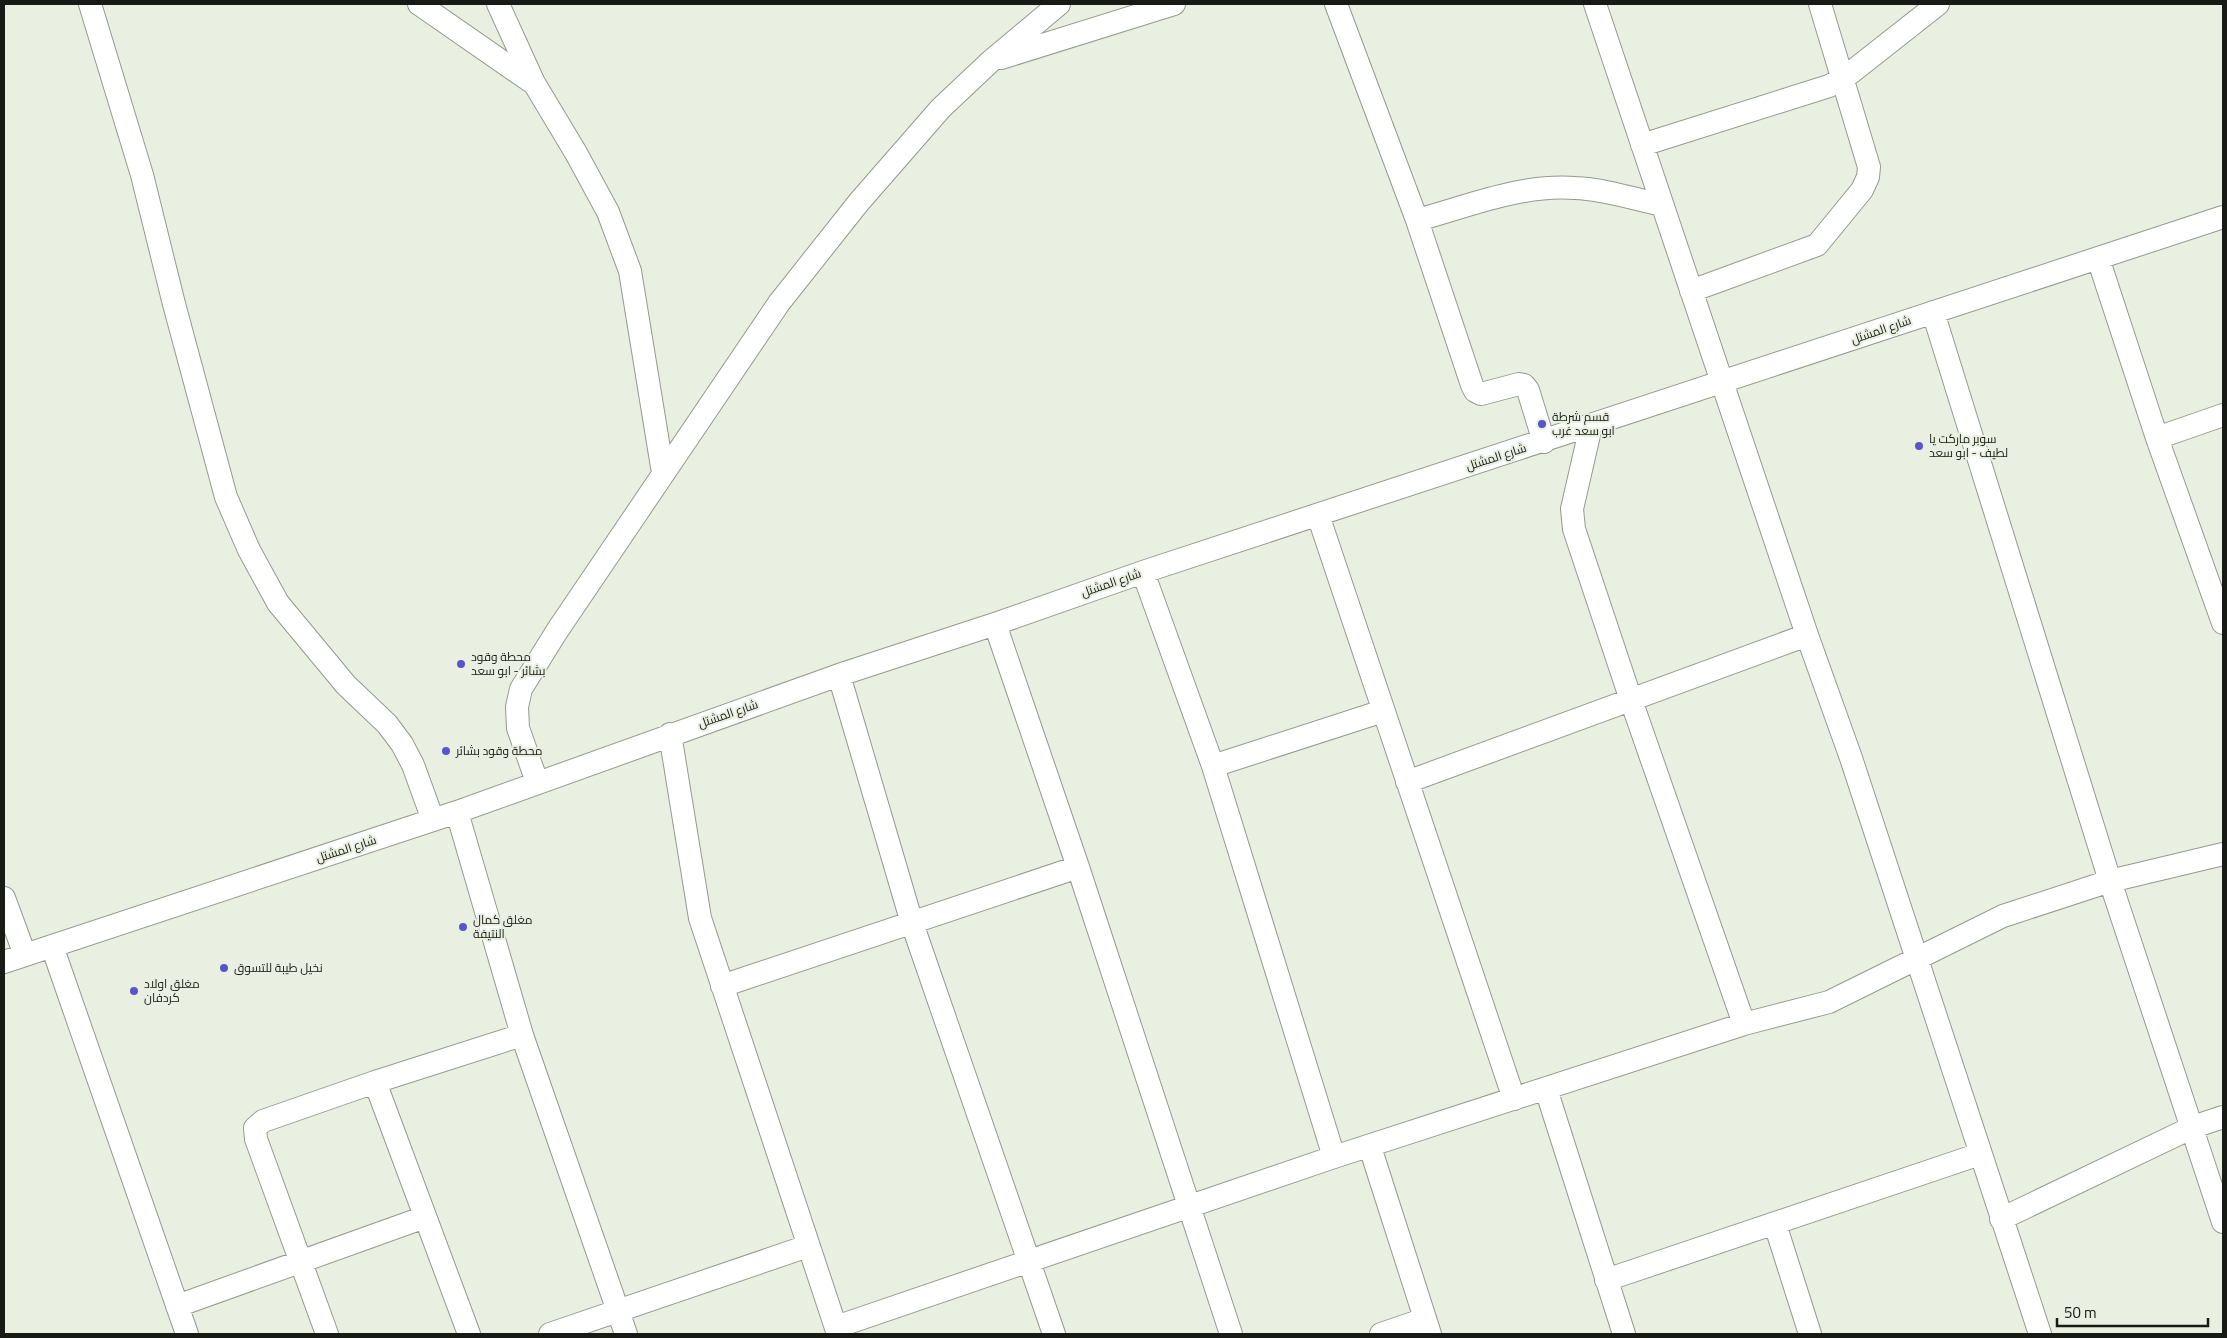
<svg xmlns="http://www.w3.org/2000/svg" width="2227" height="1338" viewBox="0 0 2227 1338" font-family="Georgia,Cairo,serif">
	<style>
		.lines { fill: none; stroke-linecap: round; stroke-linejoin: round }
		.minor-casing { stroke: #949b8e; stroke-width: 24 }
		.minor { stroke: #fff; stroke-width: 22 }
		.poi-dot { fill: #5854cc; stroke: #e9f0e2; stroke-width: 2 }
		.labels { text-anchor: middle; stroke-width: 4; stroke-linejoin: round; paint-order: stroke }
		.street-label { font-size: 12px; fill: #181a15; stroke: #e9f0e2 }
		.poi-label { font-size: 12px; fill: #181a15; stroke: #e9f0e2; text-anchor: start }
	</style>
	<rect width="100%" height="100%" fill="#e9f0e2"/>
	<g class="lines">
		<g class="minor-casing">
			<path id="minor" d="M 90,4 L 142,175 L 174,304 L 226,497 L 249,550 L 278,603 L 346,685 L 387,724 L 402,744 L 413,765 L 433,820
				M 419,4 L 533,83
				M 498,4 L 534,83 L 576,153 L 608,212 L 630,271 L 663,473
				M 1336,4 L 1417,220 L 1472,385 L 1475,391 L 1481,394 L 1519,384 L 1524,385 L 1528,390 L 1544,442
				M 1595,4 L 1807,635 L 1851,758 L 2040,1334
				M 1001,58 L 1174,4
				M 1642,145 L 1829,86 L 1844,78 L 1938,4
				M 1417,220 C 1469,206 1521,184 1575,188 C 1604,189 1634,199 1662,205
				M 2098,258 L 2157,438 L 2223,623
				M 1691,291 L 1817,245 L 1862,190 L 1868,177 L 1869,167 L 1820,4
				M 1933,312 L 2110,881 L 2223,1222
				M 1591,426 L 1572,509 L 1574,529 L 1631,700 L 1744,1024
				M 2157,438 L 2223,415
				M 1318,515 L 1514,1099
				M 1143,572 L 1213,766 L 1334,1157
				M 995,624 L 1078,867 L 1231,1334
				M 839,675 L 912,923 L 1054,1334
				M 670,734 L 700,918 L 838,1334
				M 1213,766 L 1383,711
				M 537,782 L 518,728 L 517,707 L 521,689 L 557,631 L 779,303 L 859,202 L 941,108 L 991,61 L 1059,4
				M 1407,782 L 1807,635
				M 457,812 L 522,1035 L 626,1334
				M 4,898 L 25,955
				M 52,946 L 187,1334
				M 4,962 L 457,812 L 839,675 L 995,624 L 1143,572 L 2223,217
				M 722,986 L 1078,867
				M 375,1082 L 469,1334
				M 1546,1089 L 1624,1334
				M 1370,1147 L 1430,1334
				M 2001,1219 L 2193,1127 L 2223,1117
				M 1775,1224 L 1810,1334
				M 1606,1280 L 1980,1154
				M 177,1306 L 425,1217
				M 836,1327 L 1334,1157 L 1744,1024 L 1829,1002 L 2003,916 L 2110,881 L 2223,854
				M 327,1334 L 256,1139 L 255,1128 L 263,1121 L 375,1082 L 522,1035
				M 550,1334 L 808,1246
				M 1381,1334 L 1425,1319"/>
		</g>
		<use href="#minor" class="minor"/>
	</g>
	<g class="poi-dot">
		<circle cx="1542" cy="424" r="5"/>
		<circle cx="1919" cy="446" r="5"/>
		<circle cx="461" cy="664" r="5"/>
		<circle cx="446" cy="751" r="5"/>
		<circle cx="463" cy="927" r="5"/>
		<circle cx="224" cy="968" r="5"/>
		<circle cx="134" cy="991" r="5"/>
	</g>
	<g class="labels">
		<g class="street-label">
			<text transform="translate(1881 330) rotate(-19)" y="4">شارع المشتل</text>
			<text transform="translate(1496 457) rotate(-18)" y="4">شارع المشتل</text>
			<text transform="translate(1111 583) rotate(-19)" y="4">شارع المشتل</text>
			<text transform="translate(728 714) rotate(-19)" y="4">شارع المشتل</text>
			<text transform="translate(346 849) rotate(-18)" y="4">شارع المشتل</text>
		</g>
		<g class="poi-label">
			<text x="1552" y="421">قسم شرطة<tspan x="1552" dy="14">ابو سعد غرب</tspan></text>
			<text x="1929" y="443">سوبر ماركت يا<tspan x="1929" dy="14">لطيف - ابو سعد</tspan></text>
			<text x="471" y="661">محطة وقود<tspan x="471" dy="14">بشائر - ابو سعد</tspan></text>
			<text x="456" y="755">محطة وقود بشائر</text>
			<text x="473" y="924">مغلق كمال<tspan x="473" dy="14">النتيفة</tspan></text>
			<text x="234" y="972">نخيل طيبة للتسوق</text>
			<text x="144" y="988">مغلق اولاد<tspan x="144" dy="14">كردفان</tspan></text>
		</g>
	</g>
	<rect width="2227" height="1338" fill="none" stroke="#181a15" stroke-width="10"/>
	<path d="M2057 1318v8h151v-8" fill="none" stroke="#181a15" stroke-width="2.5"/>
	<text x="2064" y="1318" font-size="15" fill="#181a15" stroke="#e9f0e2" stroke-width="4" paint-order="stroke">50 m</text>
</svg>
